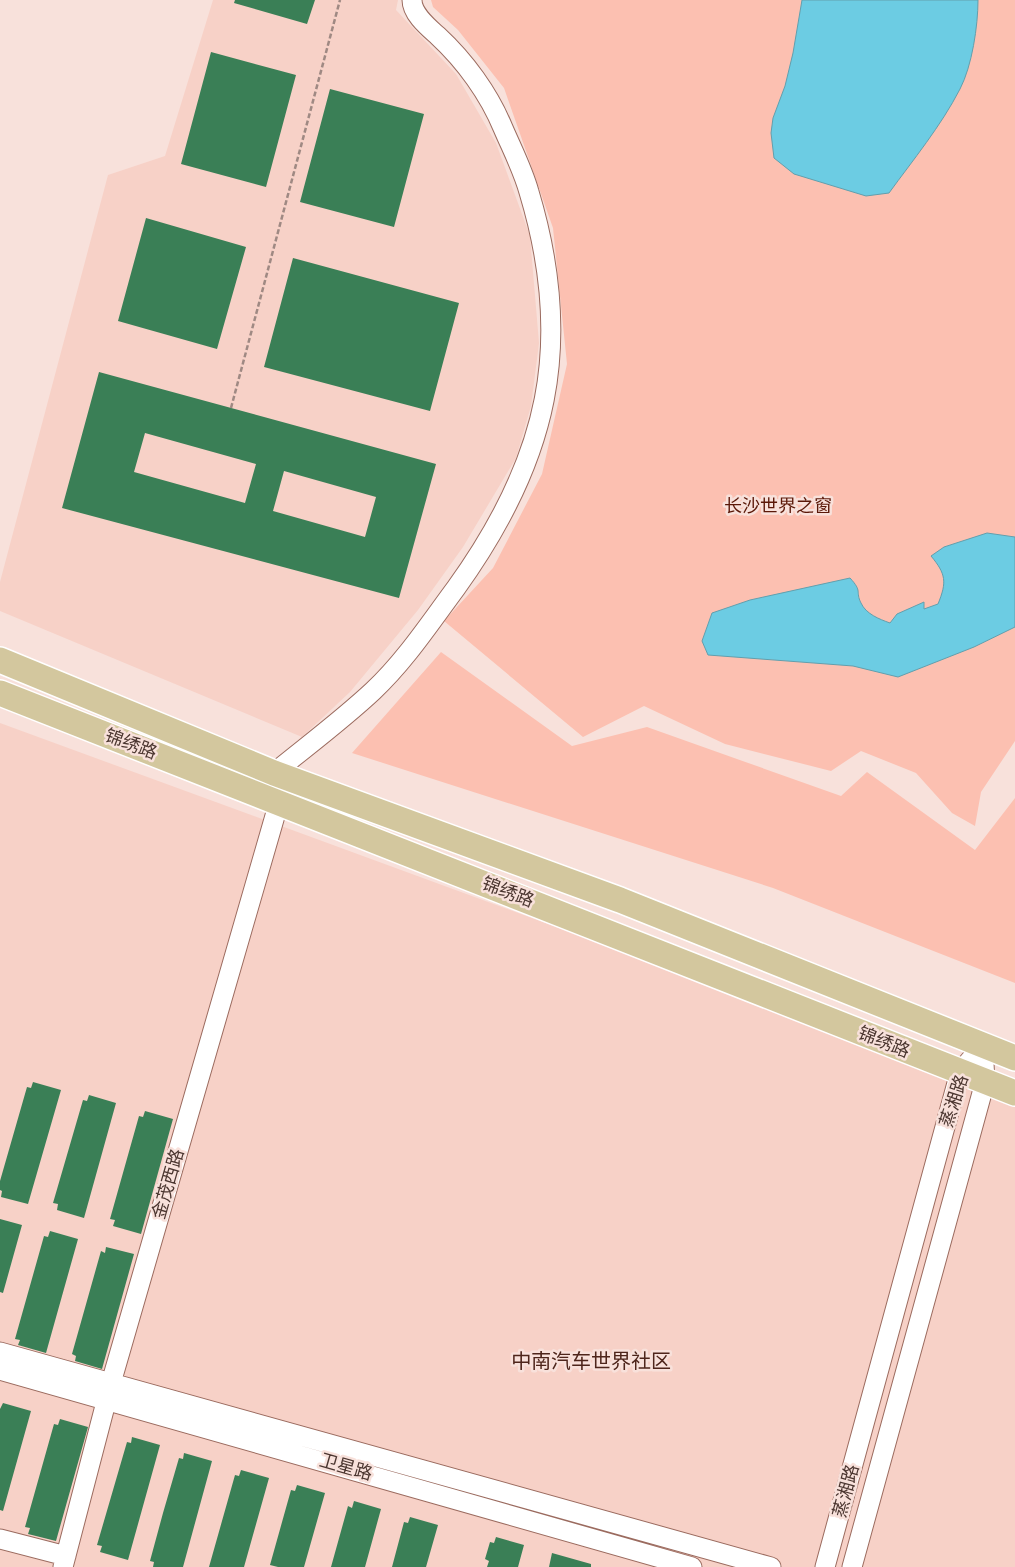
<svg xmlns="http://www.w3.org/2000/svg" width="1015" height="1567" viewBox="0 0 1015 1567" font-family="Montserrat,'Noto Sans SC',sans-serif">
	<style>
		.built { fill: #f7d1c7 }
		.green { fill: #fcc0b1 }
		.water { fill: #6ccce3; stroke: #629fad }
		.building { fill: #3a7f56; fill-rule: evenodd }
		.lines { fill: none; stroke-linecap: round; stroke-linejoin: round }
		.minor-casing { stroke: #9b6b5f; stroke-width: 21 }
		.major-casing { stroke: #fff; stroke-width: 28 }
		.path { stroke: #9f8983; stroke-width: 2.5; stroke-dasharray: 5 2.5; stroke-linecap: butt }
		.minor { stroke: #fff; stroke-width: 19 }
		.major { stroke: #d3c79e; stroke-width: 25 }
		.labels { text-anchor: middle; stroke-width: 5; stroke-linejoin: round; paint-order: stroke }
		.park-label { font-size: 18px; fill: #5b1808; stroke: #f8e1db }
		.street-label { font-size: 18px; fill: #4b3630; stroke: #f8e1db }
		.quarter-label { font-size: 20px; fill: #4e251b; stroke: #f8e1db }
	</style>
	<rect width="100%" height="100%" fill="#f8e1db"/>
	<path class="built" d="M 213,0 L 398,0 L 396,10 L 456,74 L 496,143 L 530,236 L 539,343 L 531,406 L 516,458 L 463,547 L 418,610 L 350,692 L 302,737 L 0,611 L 0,582 L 108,175 L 165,156 Z
		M 0,723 L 622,951 L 1015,1104 L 1015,1567 L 0,1567 Z"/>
	<path class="green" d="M 431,0 L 1015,0 L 1015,741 L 981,792 L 975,826 L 952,813 L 916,773 L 861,751 L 831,771 L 725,744 L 644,706 L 583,737 L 444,621 L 493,568 L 542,474 L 567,364 L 553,228 L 504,88 L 458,30 L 433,7 Z
		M 441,652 L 572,746 L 647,727 L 841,796 L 867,772 L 975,850 L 1015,798 L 1015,983 L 773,888 L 352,753 Z"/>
	<path class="water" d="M 802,0 L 978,0 C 978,26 972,66 960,89 C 941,126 913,160 889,193 L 866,196 L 794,174 L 774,158 L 771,133 L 773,118 L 785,86 L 793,53 Z
		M 987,533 L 1015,537 L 1015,627 L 974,647 L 898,677 L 853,666 L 708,655 L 702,641 L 712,613 L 750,600 L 850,578 C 863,592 855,591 861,603 C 866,614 879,619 890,623 L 897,614 L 924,602 L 924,609 L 938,604 C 947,582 946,574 931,556 L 944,547 Z"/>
	<path class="building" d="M 235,0 L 315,0 L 307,24 L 234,3 Z
		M 211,52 L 296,75 L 266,187 L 181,164 Z
		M 330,89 L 424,114 L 394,227 L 300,202 Z
		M 146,218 L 246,247 L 217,349 L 118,321 Z
		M 293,258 L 459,303 L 430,411 L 264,367 Z
		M 99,372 L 436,464 L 399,598 L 62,508 ZM 145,433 L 256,464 L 245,503 L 134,472 ZM 284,471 L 376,497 L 365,537 L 273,511 Z
		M 33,1082 L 61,1090 L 28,1204 L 1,1197 L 2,1191 L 0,1190 L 0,1181 L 27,1087 L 31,1088 Z
		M 89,1095 L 116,1103 L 84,1218 L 57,1210 L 58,1204 L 53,1203 L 83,1100 L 87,1101 Z
		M 145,1111 L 173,1119 L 141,1234 L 113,1226 L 115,1220 L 110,1219 L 139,1116 L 143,1117 Z
		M 0,1219 L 22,1225 L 3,1293 L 0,1292 Z
		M 50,1231 L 78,1239 L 46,1353 L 18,1345 L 20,1340 L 15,1339 L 44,1236 L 48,1237 Z
		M 106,1247 L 134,1254 L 102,1369 L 75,1361 L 76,1356 L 72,1354 L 101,1251 L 105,1253 Z
		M 3,1403 L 31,1411 L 3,1511 L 0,1510 L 0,1409 Z
		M 60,1419 L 88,1427 L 56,1541 L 28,1534 L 30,1528 L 25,1527 L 54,1424 L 58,1425 Z
		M 132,1437 L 160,1445 L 128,1560 L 100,1552 L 102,1546 L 97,1545 L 127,1442 L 131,1443 Z
		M 184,1453 L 212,1461 L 183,1567 L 153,1567 L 154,1562 L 150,1561 L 163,1513 L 179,1458 L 183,1459 Z
		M 241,1470 L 269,1478 L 244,1567 L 209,1567 L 235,1475 L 239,1476 Z
		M 297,1485 L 325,1493 L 304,1567 L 278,1567 L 270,1565 L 291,1490 L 295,1491 Z
		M 354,1501 L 381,1509 L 365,1567 L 331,1567 L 348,1506 L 352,1508 Z
		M 410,1517 L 438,1525 L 426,1567 L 392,1567 L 404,1522 L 408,1523 Z
		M 496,1537 L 524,1545 L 518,1567 L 487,1567 L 489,1561 L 485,1559 L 490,1542 L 494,1543 Z
		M 552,1553 L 591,1564 L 591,1567 L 549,1567 Z"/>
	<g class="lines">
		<g class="minor-casing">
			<path id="minor" d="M 274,773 C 307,746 342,720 373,691 C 405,661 430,623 456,588 C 548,460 575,345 529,192 C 523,170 512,149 503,128 C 489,94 465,61 438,36 C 428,27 412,14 412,0
				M 0,1352 L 771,1567
				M 0,1370 L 692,1567
				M 0,1539 L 66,1556
				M 63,1567 L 111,1383 L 279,802
				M 825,1567 L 960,1072 L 983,1045
				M 852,1567 L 985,1082 L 983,1045"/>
		</g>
		<g class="major-casing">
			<path id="major" d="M 0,660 L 274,773 L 620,900 L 1015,1058
				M 0,693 L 1015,1093"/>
		</g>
		<path class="path" d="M 231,408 L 340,0"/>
		<use href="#minor" class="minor"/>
		<use href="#major" class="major"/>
	</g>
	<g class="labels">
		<g class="park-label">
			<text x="778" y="512">长沙世界之窗</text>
		</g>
		<g class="street-label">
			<text transform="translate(131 744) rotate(21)" y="6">锦绣路</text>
			<text transform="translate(508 892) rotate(21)" y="6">锦绣路</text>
			<text transform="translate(884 1042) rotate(22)" y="6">锦绣路</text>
			<text transform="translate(954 1101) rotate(-72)" y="6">蒸湘路</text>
			<text transform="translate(168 1184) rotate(-74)" y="6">金茂西路</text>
			<text transform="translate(346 1467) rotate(16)" y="6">卫星路</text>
			<text transform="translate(846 1491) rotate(-75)" y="6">蒸湘路</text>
		</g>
		<g class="quarter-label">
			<text x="591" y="1368">中南汽车世界社区</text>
		</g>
	</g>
</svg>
